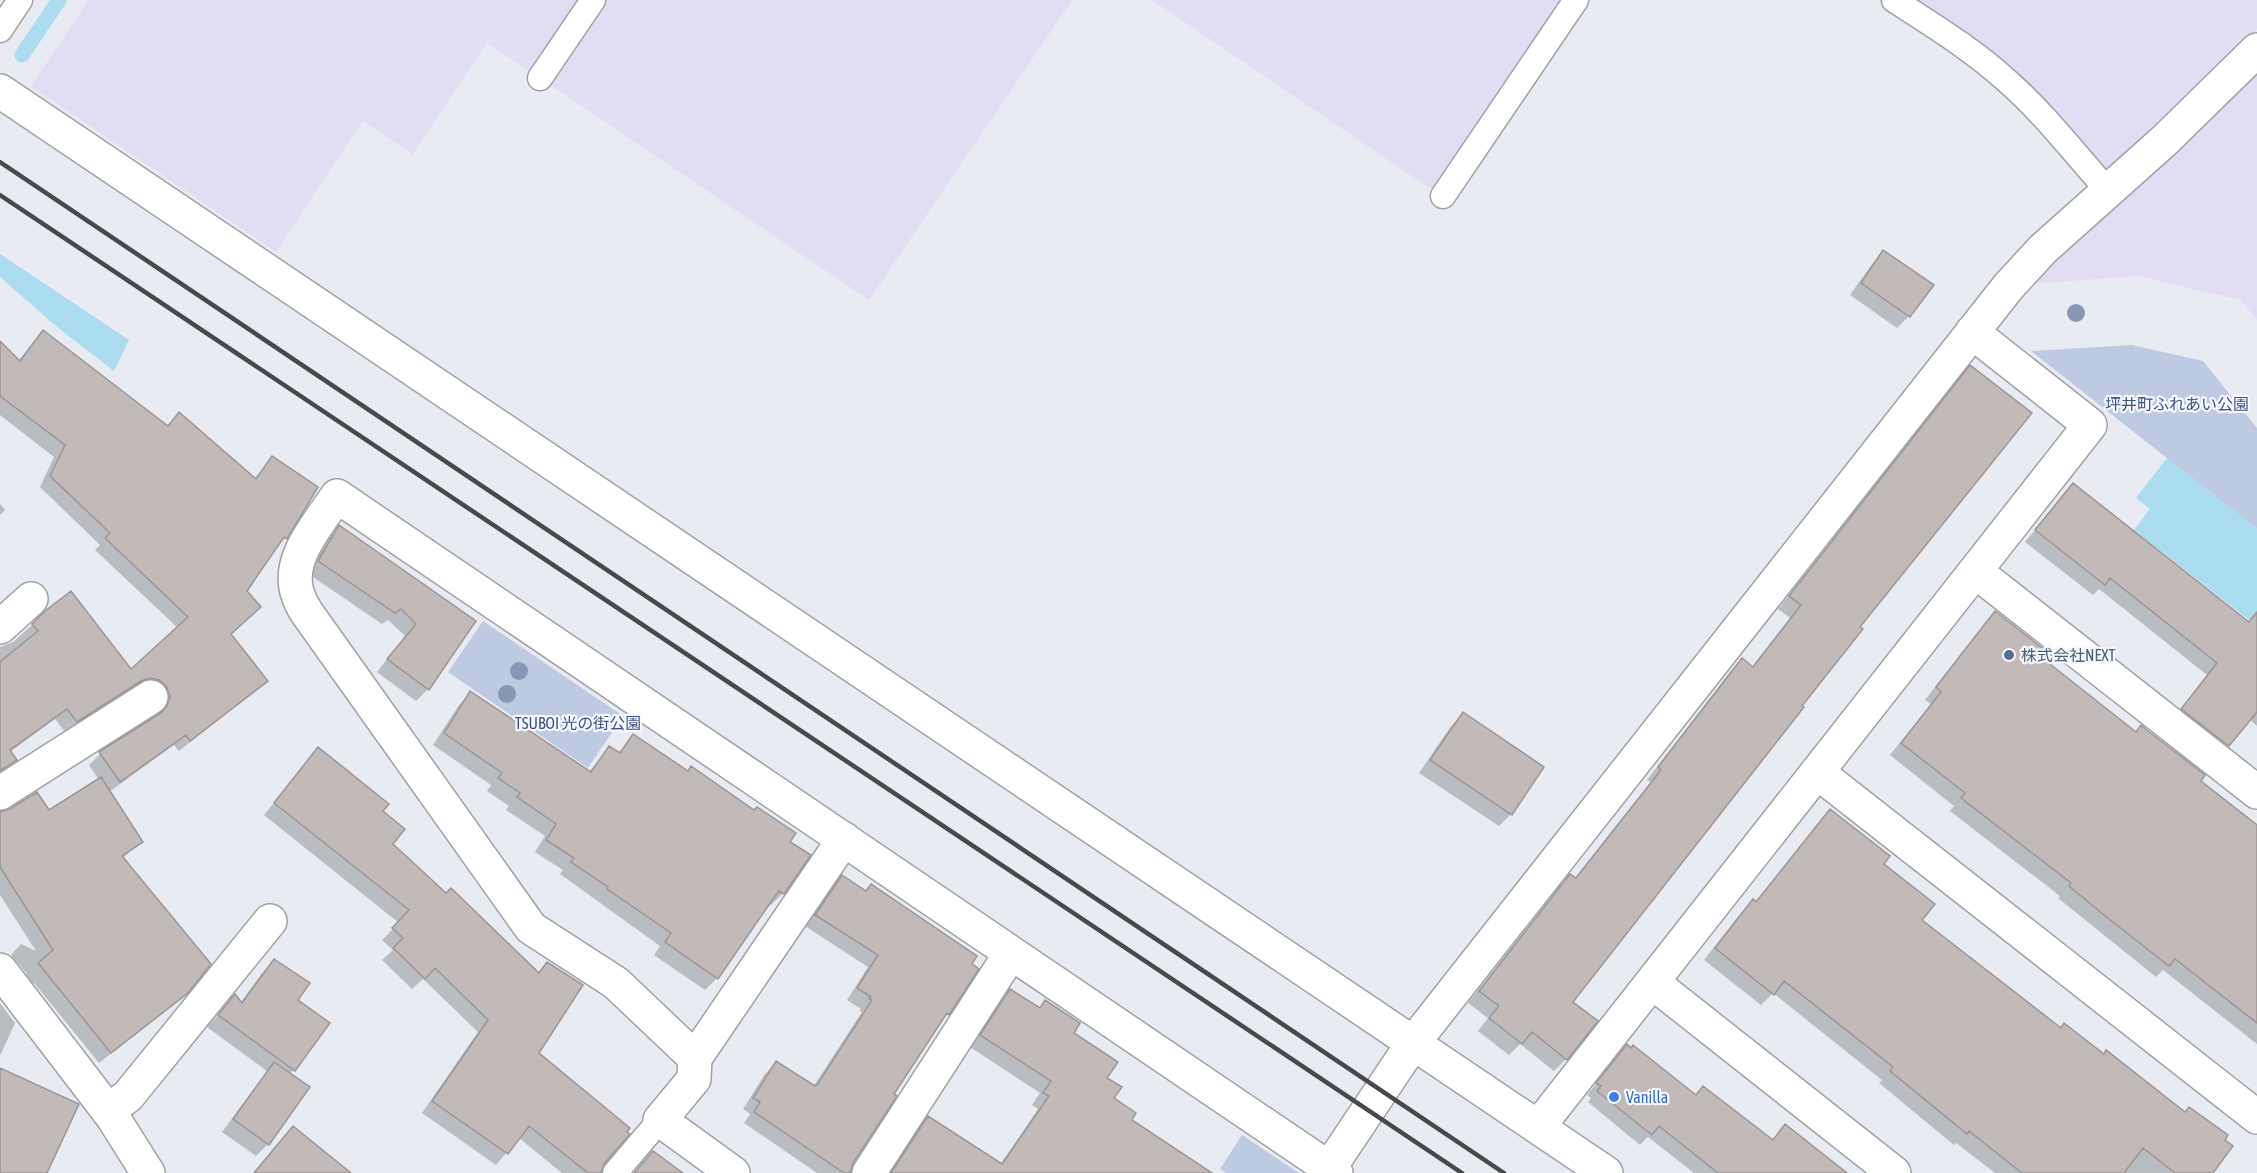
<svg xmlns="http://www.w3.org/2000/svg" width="2257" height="1173" viewBox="0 0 2257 1173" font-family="'Asap Condensed','Noto Sans JP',sans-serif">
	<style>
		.industrial { fill: #e2ddf3 }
		.green { fill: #bec9e2 }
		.water { fill: #abdcef }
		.shadow { fill: #0003 }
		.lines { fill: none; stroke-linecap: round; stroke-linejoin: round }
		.stream { stroke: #abdcef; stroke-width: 15 }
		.building { fill: #c2bab9; stroke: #9c9594; stroke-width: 1.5 }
		.lane-casing { stroke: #9fa1a7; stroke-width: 27 }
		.street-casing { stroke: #9fa1a7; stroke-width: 36 }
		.lane { stroke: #fff; stroke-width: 24 }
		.street { stroke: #fff; stroke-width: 33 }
		.rail { stroke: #48494c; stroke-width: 4.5 }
		.tree { fill: #8a96b4 }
		.service-dot { fill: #5c6f8a; stroke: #f5f8fe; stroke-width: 2 }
		.shop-dot { fill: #3f7fe0; stroke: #f5f8fe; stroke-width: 2 }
		.labels { text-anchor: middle; stroke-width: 4.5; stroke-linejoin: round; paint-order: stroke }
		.park-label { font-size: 16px; fill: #3e5183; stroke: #f5f8fe }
		.service-label { font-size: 16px; fill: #4e5e75; stroke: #f5f8fe; text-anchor: start }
		.shop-label { font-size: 16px; fill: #366cbe; stroke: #f5f8fe; text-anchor: start }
	</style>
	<rect width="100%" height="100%" fill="#e8ebf1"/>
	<path class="industrial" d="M 89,0 L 581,0 L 532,73 L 487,43 L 413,154 L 363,121 L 276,252 L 31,86 Z
		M 606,0 L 1072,0 L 869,300 L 549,84 Z
		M 1152,0 L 1563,0 L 1434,191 Z
		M 1912,0 L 2257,0 L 2257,29 L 2188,98 L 2107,174 Z
		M 2257,70 L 2257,320 L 2241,300 L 2138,276 L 2029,284 Z"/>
	<path class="green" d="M 2132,345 L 2203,361 L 2257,428 L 2257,529 L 2031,351 Z
		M 483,621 L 623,716 L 588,768 L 448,672 Z
		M 1242,1135 L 1299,1173 L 1226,1173 L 1220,1169 Z"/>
	<path class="water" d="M 0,254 L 129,340 L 114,371 L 57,327 L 0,277 Z
		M 2167,458 L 2257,529 L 2257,626 L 2134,530 L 2150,509 L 2136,498 Z"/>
	<path class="shadow" d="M 1884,252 L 1909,316 L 1897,328 L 1850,295 L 1872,264 Z
		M 43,332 L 167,427 L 179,414 L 254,479 L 272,458 L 316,487 L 285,538 L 274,550 L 245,591 L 230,634 L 266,681 L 254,692 L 179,751 L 174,745 L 109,792 L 141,842 L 123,858 L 187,992 L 174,1004 L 99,1063 L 34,983 L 23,994 L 16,985 L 27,974 L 11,955 L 21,944 L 36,951 L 0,895 L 0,813 L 48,812 L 99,780 L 89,765 L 100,754 L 157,717 L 159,708 L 137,689 L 128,692 L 65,732 L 55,719 L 10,752 L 15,760 L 0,773 L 0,647 L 13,642 L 46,612 L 130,671 L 178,628 L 95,550 L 100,545 L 40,487 L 54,457 L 0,415 L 0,343 L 18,361 Z
		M 1971,367 L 1858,627 L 1571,1002 L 1566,1059 L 1554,1071 L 1520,1044 L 1509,1055 L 1478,1031 L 1488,1018 L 1468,1003 L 1558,888 L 1570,876 L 1574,879 L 1651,782 L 1647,780 L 1730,672 L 1742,660 L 1751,668 L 1790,618 L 1778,609 L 1959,379 Z
		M 2073,485 L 2257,630 L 2257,726 L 2249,719 L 2217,757 L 2171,721 L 2207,675 L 2099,589 L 2093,595 L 2025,542 Z
		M 0,504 L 5,510 L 0,515 Z
		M 339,527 L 474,621 L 428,689 L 416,701 L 377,672 L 405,636 L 388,620 L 382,624 L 307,573 L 328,539 Z
		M 1995,613 L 2048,664 L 2257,827 L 2257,1044 L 2163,970 L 2156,977 L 2058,898 L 2060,896 L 1950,811 L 1954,806 L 1890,755 L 1931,704 L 1925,700 L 1984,624 Z
		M 471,693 L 589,772 L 609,748 L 618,753 L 633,736 L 687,772 L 691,768 L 788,842 L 783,893 L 771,905 L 768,903 L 717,978 L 705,990 L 654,955 L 660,946 L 560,874 L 563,870 L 535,852 L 545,836 L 506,810 L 509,806 L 487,791 L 491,785 L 433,745 L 459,705 Z
		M 1463,714 L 1542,767 L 1511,814 L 1499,826 L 1419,773 L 1451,726 Z
		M 318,749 L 381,812 L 391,844 L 537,973 L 547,964 L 537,1054 L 600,1173 L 562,1173 L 519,1138 L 496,1165 L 422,1113 L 478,1032 L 423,979 L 412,989 L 382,960 L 393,950 L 382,940 L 399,923 L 264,815 Z
		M 1830,811 L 1882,864 L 1920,920 L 2211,1173 L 1995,1173 L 1956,1143 L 1954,1145 L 1879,1083 L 1882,1080 L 1773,993 L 1761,1005 L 1704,960 L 1741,913 L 1753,901 L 1755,903 L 1818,823 Z
		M 842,877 L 948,1014 L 939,1023 L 892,1095 L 894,1096 L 843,1173 L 817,1173 L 744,1123 L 750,1114 L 743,1109 L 765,1074 L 776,1063 L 813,1087 L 862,1012 L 859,1011 L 861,1009 L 847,1000 L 868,967 L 805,926 L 831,888 Z
		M 274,961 L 296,1000 L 294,1070 L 290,1074 L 268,1144 L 256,1156 L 222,1132 L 267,1071 L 207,1027 L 235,996 L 240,1003 L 262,973 Z
		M 1010,991 L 1038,1009 L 1045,1002 L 1105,1078 L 1112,1099 L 1129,1120 L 1209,1173 L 889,1173 L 916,1130 L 928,1118 L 1000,1165 L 1038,1109 L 1032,1105 L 1040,1093 L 970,1047 L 998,1003 Z
		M 0,1003 L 15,1023 L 0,1056 Z
		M 1627,1046 L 1695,1096 L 1771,1141 L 1785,1126 L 1845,1173 L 1694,1173 L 1648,1137 L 1640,1145 L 1588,1102 L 1591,1098 L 1587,1095 Z
		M 293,1128 L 348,1173 L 253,1173 Z"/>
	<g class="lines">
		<path class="stream" d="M 22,55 L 59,0"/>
	</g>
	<path class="building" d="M 1883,250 L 1934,285 L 1910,317 L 1861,283 Z
		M 43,330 L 168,426 L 179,412 L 256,479 L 272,456 L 318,487 L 287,539 L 284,537 L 247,591 L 261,607 L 231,634 L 268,681 L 190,741 L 186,735 L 120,782 L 99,752 L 161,713 L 167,706 L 170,696 L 166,686 L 159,680 L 150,678 L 141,681 L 77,722 L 67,709 L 10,750 L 17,760 L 0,771 L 0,662 L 38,631 L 32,624 L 45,611 L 71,591 L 131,669 L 188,617 L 105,538 L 110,533 L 50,476 L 65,445 L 0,396 L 0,341 L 20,361 Z
		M 1970,365 L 2032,413 L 1860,627 L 1863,629 L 1802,706 L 1804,707 L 1573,1002 L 1598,1021 L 1567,1060 L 1532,1032 L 1522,1044 L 1489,1018 L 1499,1006 L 1479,991 L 1570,874 L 1576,878 L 1661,770 L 1658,767 L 1742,658 L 1753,667 L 1801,605 L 1789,596 Z
		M 2073,483 L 2249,622 L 2257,612 L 2257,712 L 2229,746 L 2181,709 L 2217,663 L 2110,578 L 2105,585 L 2035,530 Z
		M 339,525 L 476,621 L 429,690 L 387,659 L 416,624 L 401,609 L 395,613 L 318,561 Z
		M 1995,611 L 2055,658 L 2050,664 L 2136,732 L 2141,725 L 2148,731 L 2205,775 L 2201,781 L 2257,825 L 2257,1023 L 2175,959 L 2169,966 L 2109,919 L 2069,886 L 2071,883 L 1961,798 L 1965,793 L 1901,743 L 1941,692 L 1936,687 Z
		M 470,691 L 591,772 L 609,746 L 620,753 L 633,734 L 688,771 L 691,766 L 754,810 L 757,807 L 796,833 L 790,842 L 811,855 L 784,894 L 779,891 L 775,896 L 718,979 L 665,942 L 671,933 L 607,889 L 608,887 L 571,862 L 574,858 L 546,840 L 556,824 L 517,797 L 520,793 L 498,778 L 502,773 L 444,733 Z
		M 1463,712 L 1544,767 L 1512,815 L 1430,760 Z
		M 318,747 L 389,804 L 383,811 L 405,829 L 393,844 L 446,893 L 451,888 L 539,973 L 547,962 L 583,985 L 539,1053 L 630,1128 L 627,1132 L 630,1134 L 604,1164 L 601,1173 L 588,1173 L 529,1126 L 508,1154 L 432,1101 L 488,1020 L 435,968 L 425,979 L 393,948 L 403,938 L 392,928 L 409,910 L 274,803 Z
		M 101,777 L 143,842 L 122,856 L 211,964 L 188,993 L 111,1053 L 38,963 L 53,950 L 0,867 L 0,812 L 10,809 L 37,792 L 49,810 Z
		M 1830,809 L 1890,856 L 1884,864 L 1935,904 L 1922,920 L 2061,1028 L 2064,1023 L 2104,1054 L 2106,1050 L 2185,1112 L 2189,1107 L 2228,1135 L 2225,1140 L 2233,1146 L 2213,1173 L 2175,1173 L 2143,1148 L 2124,1173 L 2022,1173 L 1969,1131 L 1967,1134 L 1890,1071 L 1893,1067 L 1784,981 L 1774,995 L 1715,948 L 1753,899 L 1756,902 Z
		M 842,875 L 866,891 L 871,884 L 977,956 L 972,964 L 979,969 L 949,1015 L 947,1013 L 894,1094 L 897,1096 L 853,1163 L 850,1173 L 844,1173 L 754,1112 L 760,1102 L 753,1098 L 776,1061 L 815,1086 L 817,1085 L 872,1000 L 869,999 L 871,997 L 857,988 L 878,955 L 815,915 Z
		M 274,959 L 310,983 L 298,1000 L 330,1023 L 295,1071 L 218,1015 L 235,994 L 242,1003 Z
		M 1010,989 L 1040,1008 L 1045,1000 L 1080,1023 L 1074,1033 L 1118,1062 L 1107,1078 L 1122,1087 L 1114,1098 L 1136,1113 L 1132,1120 L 1212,1173 L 891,1173 L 928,1116 L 1002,1164 L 1049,1096 L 1043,1093 L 1051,1081 L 980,1035 Z
		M 1627,1044 L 1631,1048 L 1633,1045 L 1696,1095 L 1703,1086 L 1773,1140 L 1785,1124 L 1847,1173 L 1718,1173 L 1659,1126 L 1652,1135 L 1597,1091 L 1601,1086 L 1596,1083 Z
		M 274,1062 L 310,1087 L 269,1145 L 233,1119 Z
		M 0,1068 L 79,1104 L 47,1173 L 0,1173 Z
		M 293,1126 L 351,1173 L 254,1173 Z
		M 653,1151 L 683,1173 L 634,1173 Z"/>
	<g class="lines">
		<g class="lane-casing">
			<path id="lane" d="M 1894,0 C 1932,25 1972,49 2006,80 C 2044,113 2075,154 2109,192
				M 0,30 L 20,0
				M 540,78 L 593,0
				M 1443,196 L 1576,0
				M 615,1173 L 660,1120"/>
		</g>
		<g class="street-casing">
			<path id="street" d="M 0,91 L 1606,1173
				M 1975,571 L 2257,792
				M 0,627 L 31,599
				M 1817,772 L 2257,1117
				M 0,793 L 151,697
				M 0,970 L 112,1116 L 148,1173
				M 1652,982 L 1894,1173
				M 695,1058 L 844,839
				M 108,1111 L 128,1096 L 270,921
				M 1538,1127 L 2090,425 L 1972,332
				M 733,1173 L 660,1120 L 694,1079 L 695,1058 L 616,983 L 531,928 L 307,613 C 303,607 299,599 297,592 C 287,558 319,523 337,496 L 1336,1173
				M 869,1173 L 1011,953
				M 1326,1173 L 1413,1043 L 2008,287 L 2043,249 L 2164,141 L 2257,50"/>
		</g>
		<use href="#lane" class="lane"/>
		<use href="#street" class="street"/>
		<path class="rail" d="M 0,162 L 1504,1173
			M 0,195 L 1462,1173"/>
	</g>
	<g class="tree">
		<circle cx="2076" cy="313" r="9"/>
		<circle cx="519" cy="671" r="9"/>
		<circle cx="507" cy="694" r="9"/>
	</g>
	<circle class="service-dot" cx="2009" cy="655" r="6"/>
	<circle class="shop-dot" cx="1614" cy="1097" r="6"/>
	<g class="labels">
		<g class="park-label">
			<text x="2177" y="410">坪井町ふれあい公園</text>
			<text x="578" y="729">TSUBOI 光の街公園</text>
		</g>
		<g class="service-label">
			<text x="2021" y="661">株式会社NEXT</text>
		</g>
		<g class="shop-label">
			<text x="1626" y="1103">Vanilla</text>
		</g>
	</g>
</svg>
